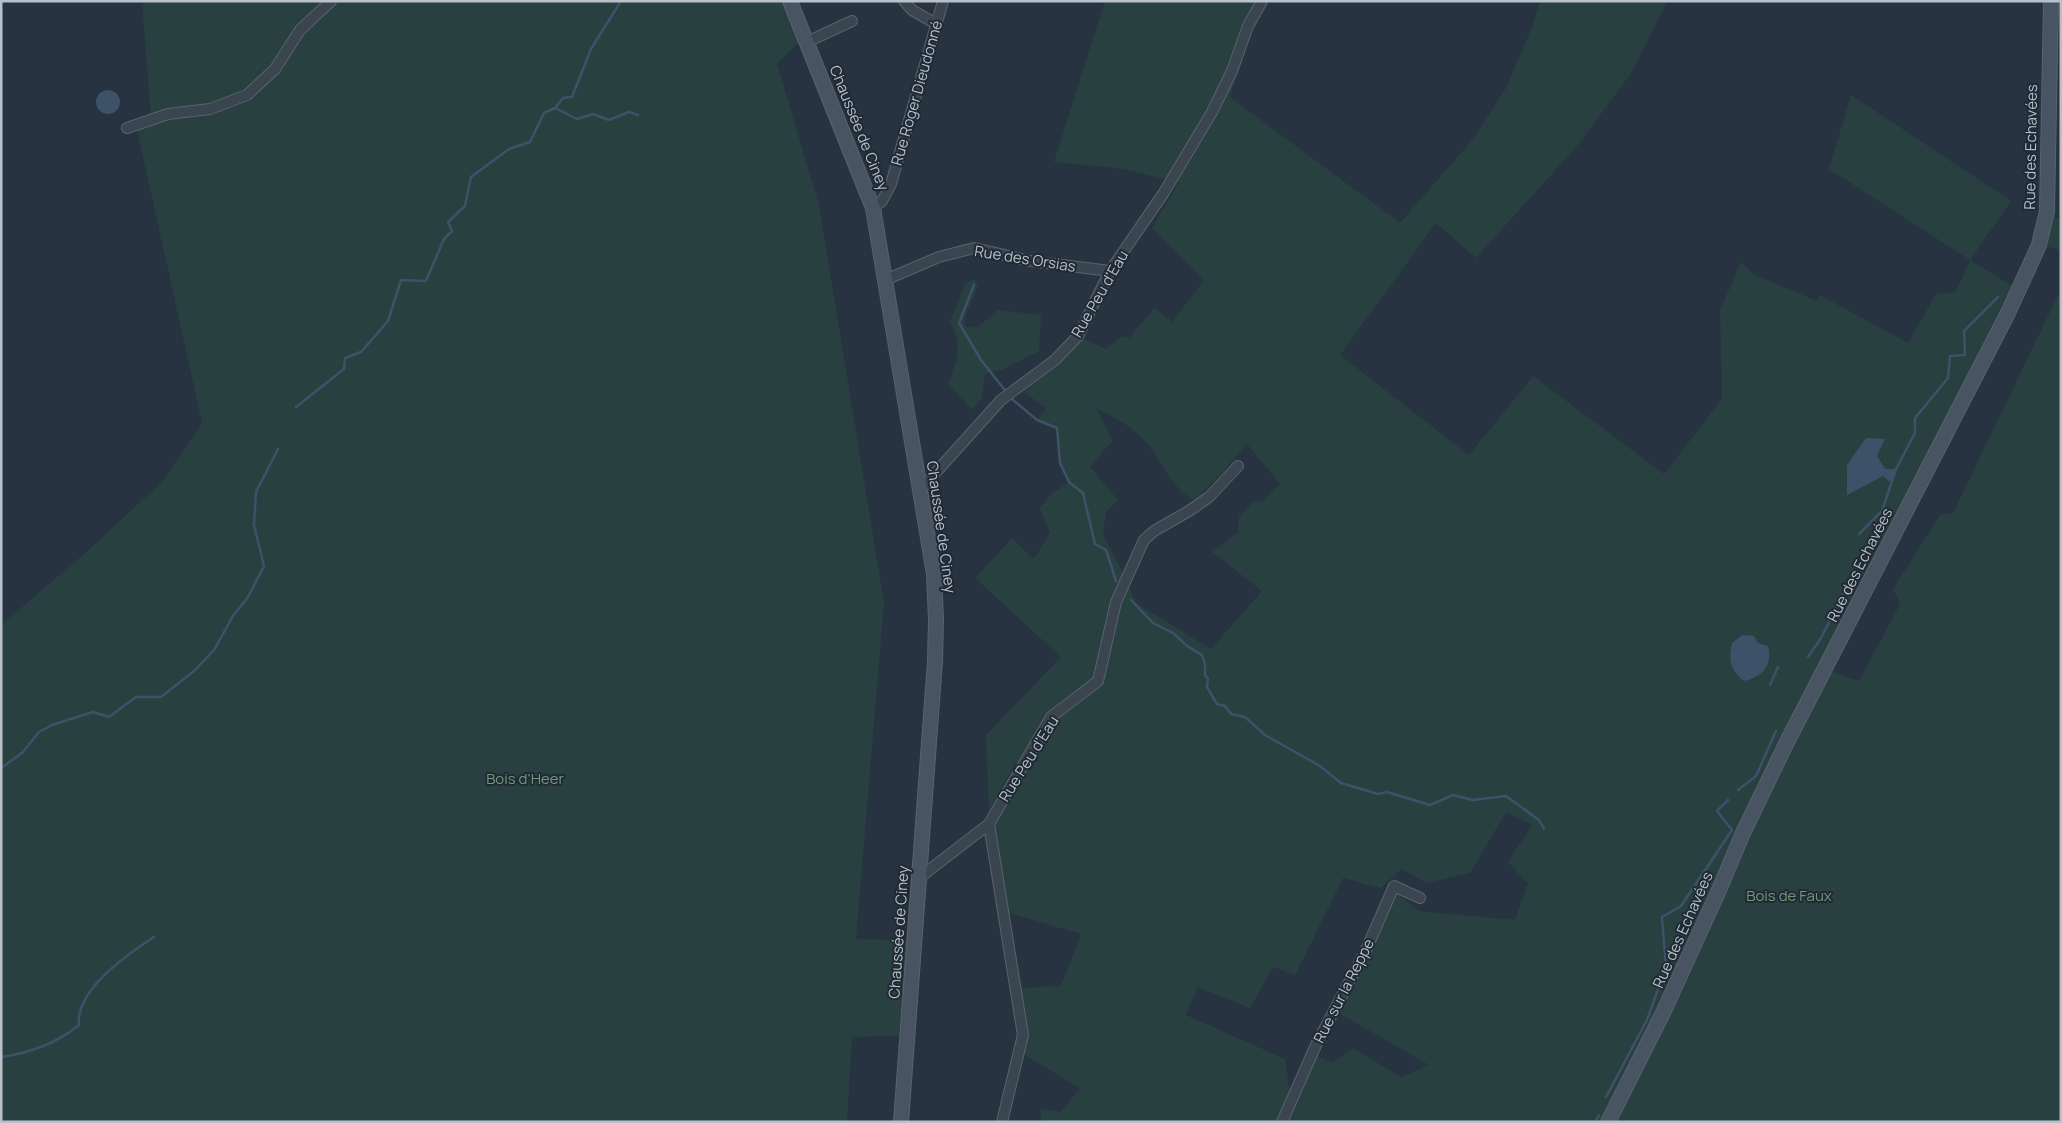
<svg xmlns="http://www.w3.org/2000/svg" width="2062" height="1123" viewBox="0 0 2062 1123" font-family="Manrope,sans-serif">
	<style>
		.green { fill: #294041; fill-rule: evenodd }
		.water { fill: #3d5268 }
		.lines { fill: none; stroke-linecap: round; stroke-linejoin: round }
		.stream { stroke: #3d5268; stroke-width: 2.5 }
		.street-casing { stroke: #59636d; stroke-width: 12 }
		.secondary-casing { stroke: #59636d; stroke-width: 16 }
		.street { stroke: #3b4550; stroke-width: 10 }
		.secondary { stroke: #495463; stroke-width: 14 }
		.labels { text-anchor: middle; stroke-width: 4; stroke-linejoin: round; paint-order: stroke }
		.street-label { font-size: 15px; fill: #b8c0ca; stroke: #202a35 }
		.park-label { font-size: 15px; fill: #709a77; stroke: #202a35 }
	</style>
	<rect width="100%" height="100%" fill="#273340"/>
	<path class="green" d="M 142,1 L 787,1 L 801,40 L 777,64 L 819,205 L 884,603 L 856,939 L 908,940 L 899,1036 L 852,1037 L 847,1122 L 1,1122 L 1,625 L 83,555 L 163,481 L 202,423 L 136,125 L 151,119 Z
		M 1105,1 L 1270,1 L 1249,36 L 1230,97 L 1400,223 L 1474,138 L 1506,88 L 1532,27 L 1540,1 L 1667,1 L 1630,75 L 1577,146 L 1476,258 L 1436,223 L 1340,355 L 1469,455 L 1533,376 L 1664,474 L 1722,399 L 1720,310 L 1741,262 L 1755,275 L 1817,301 L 1820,295 L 1908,343 L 1936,294 L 1956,292 L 1970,260 L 1829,169 L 1851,95 L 2011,201 L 1970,260 L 2017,289 L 1825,669 L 1859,681 L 1900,604 L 1893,589 L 1940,515 L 1953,513 L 2061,289 L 2061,1122 L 1286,1122 L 1316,1055 L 1332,1063 L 1353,1048 L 1401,1077 L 1429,1065 L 1337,1012 L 1394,891 L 1419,911 L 1515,920 L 1528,884 L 1508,862 L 1532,825 L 1506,812 L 1470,873 L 1426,883 L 1401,869 L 1381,888 L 1343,878 L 1295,975 L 1273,967 L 1250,1008 L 1198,987 L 1186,1015 L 1285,1059 L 1290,1095 L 1278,1122 L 1042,1122 L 1040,1108 L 1060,1112 L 1080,1089 L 1022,1053 L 1020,988 L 1061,986 L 1081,934 L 1006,912 L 995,824 L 1027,765 L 1016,762 L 989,811 L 986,735 L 1061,657 L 975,578 L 1012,538 L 1034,559 L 1050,532 L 1039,508 L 1053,493 L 1069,482 L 1060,463 L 1056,428 L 1037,420 L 1046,408 L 1024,392 L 1038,380 L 1078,336 L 1105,349 L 1122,336 L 1129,338 L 1154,308 L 1172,322 L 1204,280 L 1152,228 L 1179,182 L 1123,169 L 1054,162 ZM 1095,407 C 1112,417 1129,424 1143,439 C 1161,458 1170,488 1194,500 L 1218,477 L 1247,444 L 1280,484 L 1262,502 L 1254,501 L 1239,517 L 1238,532 L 1212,552 L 1262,591 L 1211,649 L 1136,603 L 1123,573 L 1103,535 L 1106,512 L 1118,500 L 1090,467 L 1113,440 Z
		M 2047,211 L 2061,220 L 2061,250 L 2039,245 Z
		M 975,279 L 978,286 L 964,319 L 966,326 L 978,327 L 998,310 L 1041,315 L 1039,351 L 1004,369 L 985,374 L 982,398 L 972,410 L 948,384 C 957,361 963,345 950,322 L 965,284 Z"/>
	<path class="water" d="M96 102a12 12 0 1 1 24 0a12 12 0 1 1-24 0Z
		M 1866,438 L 1885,439 L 1877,456 L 1885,469 L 1896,469 L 1891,483 L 1883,476 L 1847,495 L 1847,465 Z
		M 1742,635 L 1754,636 L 1758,643 L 1768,646 C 1773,667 1762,676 1744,681 C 1730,669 1728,661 1732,643 Z"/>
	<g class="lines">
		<path class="stream" d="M 555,108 L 577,119 L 593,114 L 609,120 L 629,112 L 638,115
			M 974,285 L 959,323 L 981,360 L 1004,389
			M 1012,399 L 1037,420 L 1057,428 L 1060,463 L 1069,482 L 1083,493 L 1095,544 L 1106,550 L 1116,581
			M 296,407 L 344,369 L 345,358 L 361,352 L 388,321 L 401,280 L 426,281 L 444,239 L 452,231 L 448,222 L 465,206 L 471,177 L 509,149 L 530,142 L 544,113 L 555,108 L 563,98 L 572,97 L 591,49 L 621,1
			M 1859,534 L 1882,511 L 1896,469 L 1915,433 L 1915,418 L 1948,378 L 1950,356 L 1965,355 L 1964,331 L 1998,297
			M 1131,600 L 1153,623 L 1173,633 L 1187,646 L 1202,655 L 1205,665 L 1205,675 L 1208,679 L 1207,687 L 1217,704 L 1225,706 L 1231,714 L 1245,717 L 1265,735 L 1320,766 L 1341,783 L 1378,794 L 1387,792 L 1430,805 L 1453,795 L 1473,800 L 1506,796 L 1539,820 L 1544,829
			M 1808,657 L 1821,638 L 1847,587
			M 1770,685 L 1778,667
			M 1,768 L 22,753 L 39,732 L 52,725 L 93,712 L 109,717 L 136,697 L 161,697 L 194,671 L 214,650 L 233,616 L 248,597 L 264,566 L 254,525 L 256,492 L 278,449
			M 1738,790 L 1756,776 L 1776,731
			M 1,1057 C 30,1053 57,1043 79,1025 C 75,990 128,954 154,937
			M 1606,1097 L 1647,1020 L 1666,967 L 1662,917 L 1681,906 L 1732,830 L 1717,811 L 1728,800
			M 1595,1122 L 1599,1115"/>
		<g class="street-casing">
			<path id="street" d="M 904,1 L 912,10 L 936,24
				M 807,42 L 852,21
				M 127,128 L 168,114 L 210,109 L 247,95 L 275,69 L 300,30 L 331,1
				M 873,208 L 882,201 L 891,184 L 943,1
				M 885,280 L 939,257 L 974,248 L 1030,261 L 1110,271
				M 920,490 L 1001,400 L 1055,360 L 1078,336 L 1110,271 L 1163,194 L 1212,112 L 1232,71 L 1248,26 L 1262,1
				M 989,824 L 1023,1035 L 1002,1122
				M 919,878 L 989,824 L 1051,717 L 1098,681 L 1116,602 L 1144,540 L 1154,531 L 1189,511 L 1209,497 L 1238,466
				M 1282,1122 L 1316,1045 L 1366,950 L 1394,886 L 1420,898"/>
		</g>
		<g class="secondary-casing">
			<path id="secondary" d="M 790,1 L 873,208 L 934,574 L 936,620 L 935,661 L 901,1122
				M 1608,1122 L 1662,1015 L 1719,890 L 1743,833 L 1787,742 L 2008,313 L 2039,245 L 2047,211 L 2051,1"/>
		</g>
		<use href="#street" class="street"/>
		<use href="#secondary" class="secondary"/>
	</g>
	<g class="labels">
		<g class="street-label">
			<text transform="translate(917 93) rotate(-74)" y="5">Rue Roger Dieudonné</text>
			<text transform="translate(859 128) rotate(68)" y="5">Chaussée de Ciney</text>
			<text transform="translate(2031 147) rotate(-89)" y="5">Rue des Echavées</text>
			<text transform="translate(1025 259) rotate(9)" y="5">Rue des Orsias</text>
			<text transform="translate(1100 294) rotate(-60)" y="5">Rue Peu d'Eau</text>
			<text transform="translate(941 527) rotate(82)" y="5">Chaussée de Ciney</text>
			<text transform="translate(1860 565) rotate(-63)" y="5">Rue des Echavées</text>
			<text transform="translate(1029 759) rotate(-58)" y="5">Rue Peu d'Eau</text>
			<text transform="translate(1683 930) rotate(-66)" y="5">Rue des Echavées</text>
			<text transform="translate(899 932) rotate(-86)" y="5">Chaussée de Ciney</text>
			<text transform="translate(1344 991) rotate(-63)" y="5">Rue sur la Reppe</text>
		</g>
		<g class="park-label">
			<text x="525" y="784">Bois d'Heer</text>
			<text x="1789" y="901">Bois de Faux</text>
		</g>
	</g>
	<rect width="2062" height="1123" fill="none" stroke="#b8c0ca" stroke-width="5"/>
</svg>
